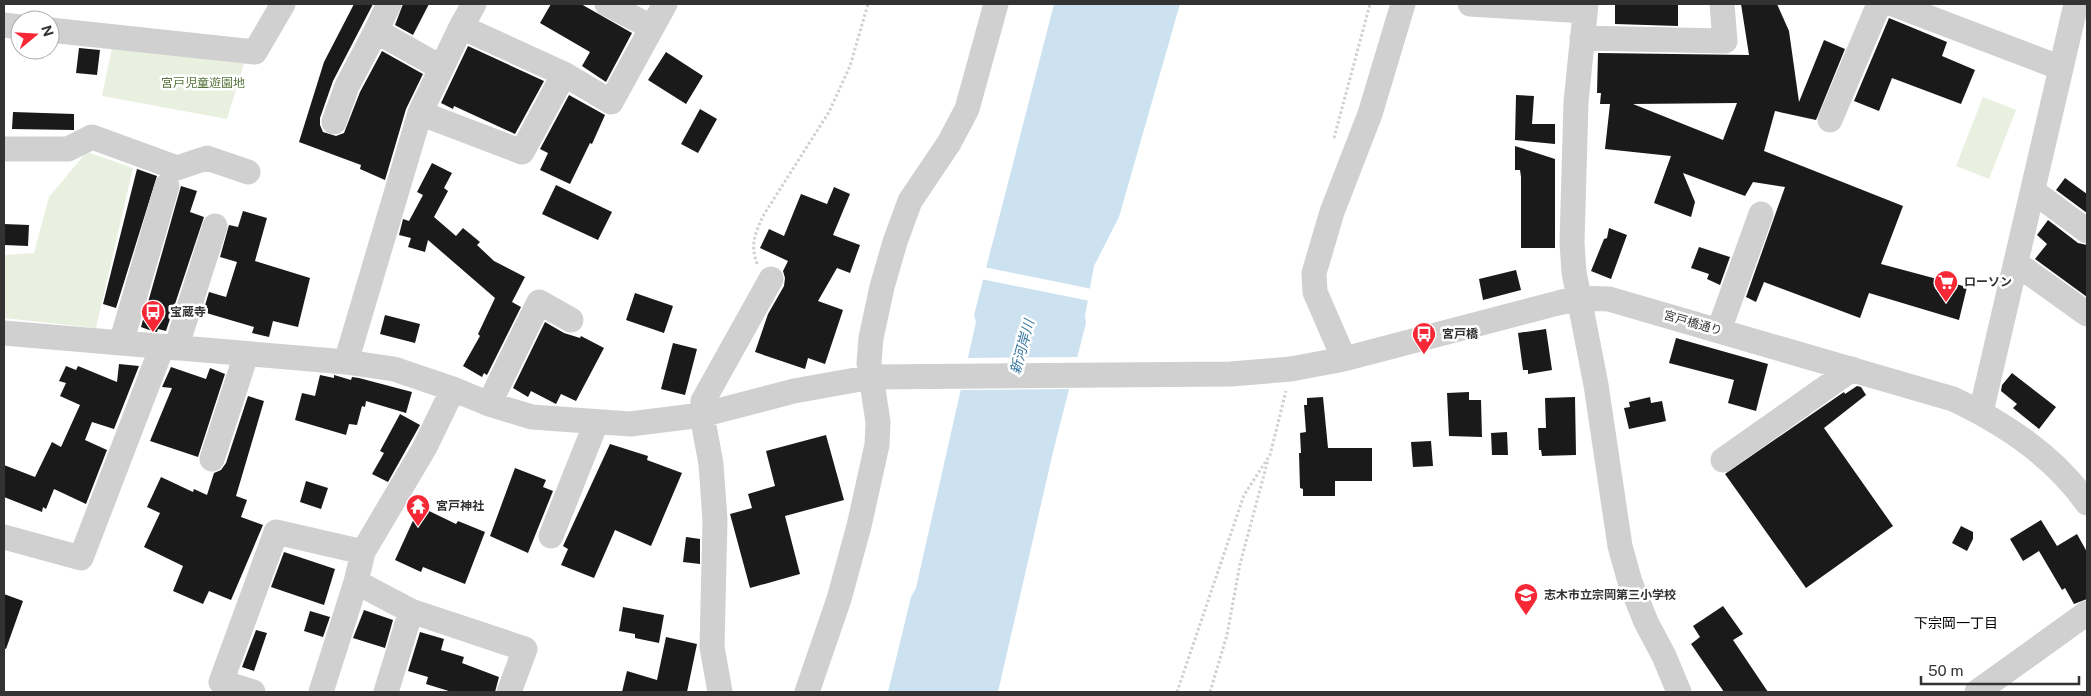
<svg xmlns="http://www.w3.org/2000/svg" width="2091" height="696" viewBox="0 0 2091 696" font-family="'Public Sans','Noto Sans JP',sans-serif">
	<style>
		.green { fill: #e9f0e0 }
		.water { fill: #cce2f1 }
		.pier { fill: #fff }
		.building { fill: #1a1a1a; fill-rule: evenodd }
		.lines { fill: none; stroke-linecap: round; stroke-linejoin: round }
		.path { stroke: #d0d0d0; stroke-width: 3; stroke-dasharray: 2.5 2.5; stroke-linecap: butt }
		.minor { stroke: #d0d0d0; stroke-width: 25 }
		.labels { text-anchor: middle; stroke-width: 5; stroke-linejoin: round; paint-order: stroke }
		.park-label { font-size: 12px; fill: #55743a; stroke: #fff }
		.poi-label { font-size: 12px; font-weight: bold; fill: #333; stroke: #fff; text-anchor: start }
		.street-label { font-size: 12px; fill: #333; stroke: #fff }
		.water-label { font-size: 14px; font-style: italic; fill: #36769f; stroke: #fff }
		.neighbourhood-label { font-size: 14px; fill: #000; stroke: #fff }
	</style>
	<rect width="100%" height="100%" fill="#fff"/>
	<path class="green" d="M 113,43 L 246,57 L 227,119 L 102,96 Z
		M 1983,97 L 2016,110 L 1989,179 L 1956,166 Z
		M 90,153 L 133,168 L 96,328 L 4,318 L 4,255 L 34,253 L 49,197 L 85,154 Z"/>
	<path class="water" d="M 1054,4 L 1180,4 L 1119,217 L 1094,266 L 1085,316 L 1086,323 L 1053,452 L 998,692 L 888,692 L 911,597 L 916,588 L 976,322 L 974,315 Z"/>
	<path class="pier" d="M 984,267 L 1092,289 L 1090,301 L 981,279 Z
		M 1080,357 L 1071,389 L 960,390 L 967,358 Z"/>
	<path class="building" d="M 354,4 L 373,4 L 333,81 L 320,118 L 320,125 L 323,132 L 336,136 L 344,133 L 360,92 L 382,51 L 423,74 L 406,109 L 385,180 L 360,169 L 361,165 L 299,142 L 324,62 Z
		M 403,4 L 429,4 L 413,35 L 395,25 Z
		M 551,4 L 581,4 L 632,33 L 606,82 L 582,66 L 590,52 L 540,23 Z
		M 1615,4 L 1678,4 L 1678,26 L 1615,24 Z
		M 1741,4 L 1777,4 L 1789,31 L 1799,102 L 1824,40 L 1845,49 L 1816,120 L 1775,111 L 1764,151 L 1903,206 L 1881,264 L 1967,287 L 1959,320 L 1869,293 L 1860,318 L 1764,282 L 1756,302 L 1746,297 L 1785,187 L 1753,182 L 1745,196 L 1683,173 L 1695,202 L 1691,217 L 1654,203 L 1671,156 L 1605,149 L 1610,104 L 1600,104 L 1601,93 L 1597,93 L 1598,53 L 1749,55 ZM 1737,103 L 1723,140 L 1633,104 Z
		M 1889,18 L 1947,42 L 1942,56 L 1975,70 L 1961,104 L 1892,78 L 1879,111 L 1854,101 Z
		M 468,46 L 544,81 L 515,134 L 454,106 L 453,109 L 441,103 Z
		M 79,48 L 100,50 L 97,75 L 76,73 Z
		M 666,52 L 703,76 L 686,104 L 648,80 Z
		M 569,95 L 605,115 L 592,144 L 590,143 L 570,184 L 540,170 L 548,153 L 540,149 Z
		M 1516,95 L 1534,96 L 1532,124 L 1555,124 L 1555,144 L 1515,140 Z
		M 700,109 L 717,119 L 698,153 L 681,144 Z
		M 13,112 L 74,114 L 74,130 L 12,129 Z
		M 1515,146 L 1555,159 L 1555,248 L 1521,248 L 1521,177 L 1520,170 L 1515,170 Z
		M 432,163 L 452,173 L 444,188 L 448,191 L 434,217 L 456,236 L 463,228 L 480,242 L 477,245 L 494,261 L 525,277 L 512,302 L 521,307 L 487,375 L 484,373 L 482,377 L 463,366 L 480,336 L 478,334 L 495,298 L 428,240 L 425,252 L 408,247 L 411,238 L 399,235 L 403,219 L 409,221 L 423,195 L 417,192 Z
		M 137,169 L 157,176 L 116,308 L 103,304 Z
		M 2065,178 L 2087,194 L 2087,213 L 2056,190 Z
		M 556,185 L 612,212 L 598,240 L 542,214 Z
		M 181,186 L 197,191 L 190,212 L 204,217 L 166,331 L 158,329 L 157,332 L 152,331 L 141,327 Z
		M 834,187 L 850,194 L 833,235 L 860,245 L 850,273 L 837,268 L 818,301 L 843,310 L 825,364 L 808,358 L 805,369 L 755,352 L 768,314 L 784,286 L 785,278 L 783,271 L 788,261 L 760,248 L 769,229 L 784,236 L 801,194 L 827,204 Z
		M 243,211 L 267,218 L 255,261 L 310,278 L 298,327 L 273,321 L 269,337 L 252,333 L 254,327 L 203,312 L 209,292 L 226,297 L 237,262 L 220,257 L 229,225 L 238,227 Z
		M 2048,220 L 2078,243 L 2087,245 L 2087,297 L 2035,259 L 2047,244 L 2037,235 Z
		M 4,224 L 29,225 L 28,246 L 4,245 Z
		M 1609,228 L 1627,235 L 1611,279 L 1591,271 L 1604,239 L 1607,238 Z
		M 1699,247 L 1730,257 L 1720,285 L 1707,279 L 1709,274 L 1691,268 Z
		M 1516,270 L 1521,290 L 1483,300 L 1479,279 Z
		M 635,293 L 673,306 L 664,333 L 626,320 Z
		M 385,315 L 420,324 L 415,343 L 380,334 Z
		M 545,322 L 564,333 L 580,338 L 581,336 L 604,348 L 576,401 L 561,394 L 556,404 L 531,391 L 528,397 L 513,388 Z
		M 1546,329 L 1552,370 L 1528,374 L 1528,370 L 1523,370 L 1518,333 Z
		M 1676,338 L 1768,364 L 1756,411 L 1728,403 L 1734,380 L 1669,363 Z
		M 673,343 L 697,349 L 685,395 L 661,389 Z
		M 119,364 L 139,366 L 114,429 L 92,422 L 85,440 L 107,450 L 86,504 L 54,489 L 46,509 L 43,507 L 42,512 L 4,497 L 4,465 L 35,477 L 52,442 L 61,447 L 80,405 L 60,396 L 66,383 L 59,381 L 66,366 L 76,370 L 78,366 L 117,382 Z
		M 171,367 L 206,379 L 210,368 L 225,374 L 198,457 L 150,441 L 172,388 L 162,387 Z
		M 2012,373 L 2056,407 L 2039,429 L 2013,408 L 2017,404 L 2001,391 L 2002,385 Z
		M 320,375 L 334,378 L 334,375 L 351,380 L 352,377 L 359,378 L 412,392 L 406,413 L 366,401 L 365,407 L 362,406 L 357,425 L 349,424 L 346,435 L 295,420 L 302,393 L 315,396 Z
		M 1857,386 L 1861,387 L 1866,395 L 1824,428 L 1893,526 L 1806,588 L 1725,474 L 1844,392 L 1845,394 Z
		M 1469,392 L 1469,400 L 1481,400 L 1482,437 L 1449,436 L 1447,393 Z
		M 248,396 L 264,401 L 236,496 L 247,500 L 241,517 L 263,525 L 231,600 L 209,591 L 203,604 L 173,591 L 183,566 L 144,547 L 160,513 L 147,507 L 161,477 L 193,492 L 194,489 L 207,495 L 214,473 L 221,470 L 226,463 Z
		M 1323,397 L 1328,448 L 1372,448 L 1372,481 L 1335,481 L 1335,496 L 1303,496 L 1303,489 L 1300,488 L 1299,453 L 1301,453 L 1300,433 L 1306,432 L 1304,405 L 1307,405 L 1307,398 Z
		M 1575,397 L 1576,455 L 1542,456 L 1541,450 L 1539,450 L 1538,428 L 1546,428 L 1545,398 Z
		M 1650,397 L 1651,403 L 1662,401 L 1666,421 L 1629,429 L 1624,408 L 1630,407 L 1629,402 Z
		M 400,414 L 420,425 L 388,482 L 372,474 L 384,453 L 380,451 Z
		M 1507,432 L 1508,455 L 1492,455 L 1491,433 Z
		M 826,435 L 844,500 L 785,516 L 800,574 L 750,588 L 730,514 L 752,508 L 748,494 L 775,486 L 766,451 Z
		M 1431,441 L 1433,466 L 1413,467 L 1411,442 Z
		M 610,444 L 648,456 L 647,460 L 682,473 L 651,546 L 615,530 L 594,578 L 561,565 L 568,549 L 563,546 Z
		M 515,468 L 546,480 L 543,487 L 553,491 L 528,553 L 490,536 Z
		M 306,481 L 328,488 L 321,509 L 300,502 Z
		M 427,510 L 456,524 L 458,521 L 485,532 L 465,584 L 423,567 L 421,572 L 395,560 L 416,514 L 424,517 Z
		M 2041,520 L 2057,546 L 2077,534 L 2087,552 L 2087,599 L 2074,604 L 2065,588 L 2062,590 L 2039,551 L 2023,561 L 2010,539 Z
		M 1961,526 L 1973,532 L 1973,539 L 1967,551 L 1952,543 Z
		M 686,537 L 700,539 L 700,564 L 683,562 Z
		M 284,552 L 335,569 L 324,605 L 271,587 Z
		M 4,594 L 23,601 L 6,649 L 4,648 Z
		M 1723,606 L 1743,634 L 1733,640 L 1768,692 L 1724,692 L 1691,644 L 1700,637 L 1693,626 Z
		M 623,607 L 664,615 L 659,643 L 635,638 L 635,634 L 619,631 Z
		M 364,610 L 393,620 L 385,648 L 353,638 Z
		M 310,611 L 330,617 L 323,637 L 304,631 Z
		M 256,630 L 267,633 L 254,671 L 242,667 Z
		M 420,632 L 444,639 L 441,650 L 464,657 L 462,663 L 499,677 L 495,692 L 452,692 L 426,684 L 428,677 L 408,671 Z
		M 666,637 L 697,644 L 687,692 L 622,692 L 627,671 L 657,680 Z"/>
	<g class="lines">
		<path class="path" d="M 1334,138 L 1370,4
			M 757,264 C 750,243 755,235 763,216 L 829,112 L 850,66 L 868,4
			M 1177,692 L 1244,495 L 1270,455 L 1286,391
			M 1210,692 L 1227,635 L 1240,564 L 1268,460"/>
		<path class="minor" d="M 389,4 L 376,31 L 440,67
			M 607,4 L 651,27
			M 1470,4 L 1585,11
			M 1586,4 L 1576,102 L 1572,243 L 1574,272 L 1596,385 L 1620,546 L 1630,582 L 1646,622 L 1664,656 L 1679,692
			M 1893,4 L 2061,68
			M 4,25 L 20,27
			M 461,27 L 474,4
			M 50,30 L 255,52 L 283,4
			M 1582,38 L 1725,41 L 1722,4
			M 420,113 L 522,152 L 564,74
			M 1830,120 L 1879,4
			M 334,122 L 347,86 L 376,31
			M 4,149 L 68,149 L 92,137 L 177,168 L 207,158 L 248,172
			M 2033,191 L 2087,231
			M 2017,264 L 2087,314
			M 1719,330 L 1761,214
			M 4,333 L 346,362 L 394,369 L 453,389 L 489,404 L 532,417 L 630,424 L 702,415 L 794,391 L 872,377 L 1231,374 L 1291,369 L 1344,359 L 1558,303 L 1579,298 L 1609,299 L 1953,399 C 2004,423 2054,456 2087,503
			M 121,343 L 167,186
			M 176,348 L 215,226
			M 1344,359 L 1315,292 L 1314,273 L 1332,212 L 1370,114 L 1403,4
			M 346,362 L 420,113 L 461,27 L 564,74 L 611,102 L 665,4
			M 453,389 L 425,447 L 363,552 L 356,582 L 411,611 L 525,649 L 509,692
			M 489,404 L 539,302 L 571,320
			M 1981,412 L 2076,4
			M 212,459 L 246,355
			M 1723,460 L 1852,369
			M 551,536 L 596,423
			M 4,537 L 81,558 L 162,347
			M 253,692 L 221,682 L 276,532 L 363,552
			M 321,692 L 356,582
			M 386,692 L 411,611
			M 720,692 L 712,647 L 715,520 L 711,464 L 702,415 L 703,401 L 771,279
			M 807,692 L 839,599 L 859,526 L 877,445 L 878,422 L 869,363 L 871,338 L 882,287 L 895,242 L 910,201 L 949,143 L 967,109 L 996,4
			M 1977,692 L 2087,613"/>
	</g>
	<defs>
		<g id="supermarket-pin" transform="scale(1.25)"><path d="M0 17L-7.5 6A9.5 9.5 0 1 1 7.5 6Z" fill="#f72836" stroke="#fff"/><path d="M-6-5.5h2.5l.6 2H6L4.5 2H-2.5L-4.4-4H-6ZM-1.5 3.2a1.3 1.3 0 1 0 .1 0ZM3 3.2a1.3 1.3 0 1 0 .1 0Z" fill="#fff"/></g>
		<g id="bus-pin" transform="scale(1.25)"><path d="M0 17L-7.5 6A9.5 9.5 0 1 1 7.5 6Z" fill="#f72836" stroke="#fff"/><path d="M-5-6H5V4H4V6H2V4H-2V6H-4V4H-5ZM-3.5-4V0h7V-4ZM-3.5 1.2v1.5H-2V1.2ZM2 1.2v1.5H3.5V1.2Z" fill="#fff"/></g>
		<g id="temple-pin" transform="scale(1.25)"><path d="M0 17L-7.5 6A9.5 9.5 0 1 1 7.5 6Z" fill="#f72836" stroke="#fff"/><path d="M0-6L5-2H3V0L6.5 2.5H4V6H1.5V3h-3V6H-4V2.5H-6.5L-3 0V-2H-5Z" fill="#fff"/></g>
		<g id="school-pin" transform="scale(1.25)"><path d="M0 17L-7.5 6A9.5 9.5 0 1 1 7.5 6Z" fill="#f72836" stroke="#fff"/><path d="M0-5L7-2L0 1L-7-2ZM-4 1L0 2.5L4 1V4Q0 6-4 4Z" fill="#fff"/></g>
	</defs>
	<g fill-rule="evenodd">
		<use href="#supermarket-pin" x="1946" y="282"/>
		<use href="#bus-pin" x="153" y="312"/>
		<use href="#bus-pin" x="1424" y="334"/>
		<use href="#temple-pin" x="418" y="506"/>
		<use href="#school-pin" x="1526" y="595"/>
	</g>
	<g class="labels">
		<g class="park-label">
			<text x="203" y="87">宮戸児童遊園地</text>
		</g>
		<g class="poi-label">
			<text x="1964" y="286">ローソン</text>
			<text x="170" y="316">宝蔵寺</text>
			<text x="1442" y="338">宮戸橋</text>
			<text x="436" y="510">宮戸神社</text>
			<text x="1544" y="599">志木市立宗岡第三小学校</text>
		</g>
		<g class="street-label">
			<text transform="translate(1693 323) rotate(16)" y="4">宮戸橋通り</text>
		</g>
		<g class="water-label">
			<text transform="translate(1022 347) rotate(-75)" y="5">新河岸川</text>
		</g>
		<g class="neighbourhood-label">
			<text x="1956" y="628">下宗岡一丁目</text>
		</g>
	</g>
	<rect width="2091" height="696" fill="none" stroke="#333333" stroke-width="10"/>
	<g transform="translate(35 35) rotate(72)"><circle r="24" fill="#ffffff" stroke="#adadad"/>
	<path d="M0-4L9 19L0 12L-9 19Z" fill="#f72836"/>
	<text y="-8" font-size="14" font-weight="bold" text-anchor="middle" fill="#333333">N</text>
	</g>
	<path d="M1921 676v8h158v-8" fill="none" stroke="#333333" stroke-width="2.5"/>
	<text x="1928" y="676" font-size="15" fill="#333333" stroke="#ffffff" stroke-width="4" paint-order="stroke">50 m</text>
</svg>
